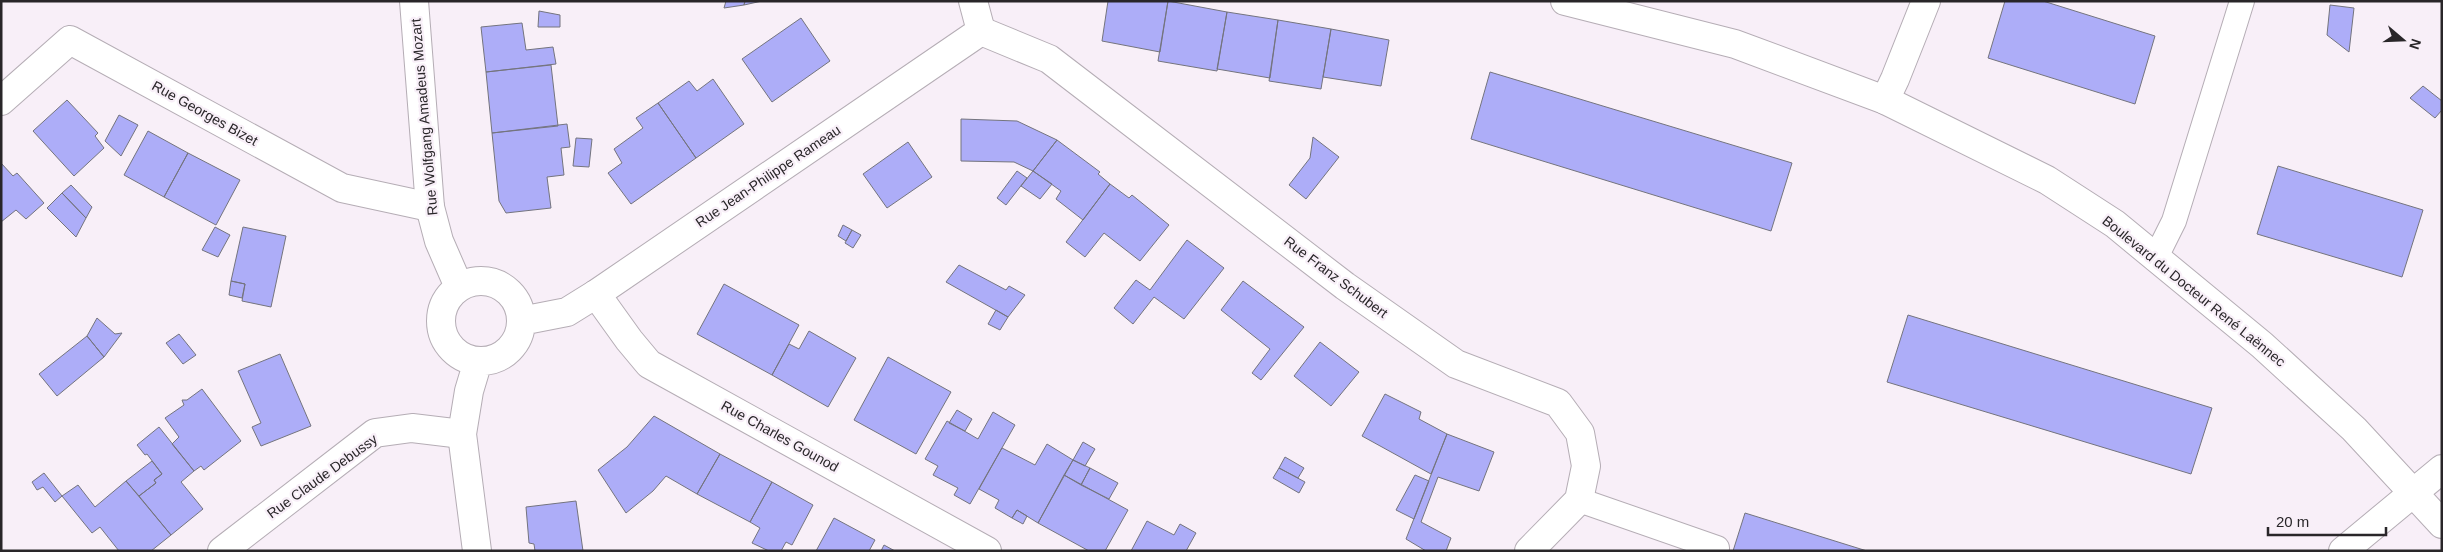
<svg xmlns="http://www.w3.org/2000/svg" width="2443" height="552" viewBox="0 0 2443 552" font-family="Helvetica,sans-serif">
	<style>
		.building { fill: #adadf8; stroke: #74747e }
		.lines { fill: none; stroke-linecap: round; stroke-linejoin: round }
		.service-casing { stroke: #b5adb5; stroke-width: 26 }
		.minor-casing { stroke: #b5adb5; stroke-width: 30 }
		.tertiary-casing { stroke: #b5adb5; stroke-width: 30 }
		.service { stroke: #fff; stroke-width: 24 }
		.minor { stroke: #fff; stroke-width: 28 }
		.tertiary { stroke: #fff; stroke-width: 28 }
		.labels { text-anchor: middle; stroke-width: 4.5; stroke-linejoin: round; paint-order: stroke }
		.street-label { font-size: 14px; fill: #292629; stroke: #f8eff8 }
	</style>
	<rect width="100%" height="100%" fill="#f8eff8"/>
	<path class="building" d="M 726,1 L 745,1 L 744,5 L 724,8 Z
		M 745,1 L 762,1 L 744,5 Z
		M 1108,1 L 1168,1 L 1160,52 L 1102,41 Z
		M 1168,1 L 1227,12 L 1217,71 L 1158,61 Z
		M 2005,1 L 2043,1 L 2155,36 L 2135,104 L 1988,58 Z
		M 2330,5 L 2354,8 L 2349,52 L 2327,35 Z
		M 539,11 L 560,15 L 560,27 L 538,27 Z
		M 1227,12 L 1278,20 L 1270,78 L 1217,69 Z
		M 801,18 L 830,61 L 772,102 L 742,59 Z
		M 1278,20 L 1331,29 L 1321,89 L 1269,81 Z
		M 522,23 L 526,50 L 553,47 L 556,64 L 486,72 L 481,27 Z
		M 1331,29 L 1389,40 L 1381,86 L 1323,77 Z
		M 551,65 L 558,126 L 492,133 L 486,72 Z
		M 1490,72 L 1792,163 L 1771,231 L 1471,139 Z
		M 713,79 L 744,124 L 696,158 L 658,103 L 689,81 L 697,91 Z
		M 2423,86 L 2442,101 L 2442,110 L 2435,118 L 2410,98 Z
		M 67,100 L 98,133 L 95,136 L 104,148 L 74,176 L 33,131 Z
		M 658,103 L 696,158 L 631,204 L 608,173 L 622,163 L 614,149 L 643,128 L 636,118 Z
		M 119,115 L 138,125 L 121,156 L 105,141 Z
		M 961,119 L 1017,121 L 1057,140 L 1033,171 L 1014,162 L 961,161 Z
		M 567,124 L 570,147 L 561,148 L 564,175 L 547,177 L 551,208 L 506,213 L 499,201 L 492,133 Z
		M 148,131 L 188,153 L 164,197 L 124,175 Z
		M 1313,137 L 1339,157 L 1306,199 L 1289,185 L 1310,158 Z
		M 576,138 L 592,139 L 589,167 L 573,166 Z
		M 1057,140 L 1100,172 L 1098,174 L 1110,184 L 1083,220 L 1056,199 L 1061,191 L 1033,171 Z
		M 908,142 L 932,177 L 887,208 L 863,174 Z
		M 188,153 L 240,180 L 216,225 L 164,197 Z
		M 1,163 L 13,176 L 17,173 L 44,203 L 26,219 L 16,210 L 1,222 Z
		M 2278,166 L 2423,210 L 2402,277 L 2257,234 Z
		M 1017,171 L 1027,178 L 1006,205 L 997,198 Z
		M 1033,171 L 1052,184 L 1040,199 L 1021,186 Z
		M 1110,184 L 1129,198 L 1132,195 L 1169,225 L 1140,261 L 1104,233 L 1085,257 L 1066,242 Z
		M 71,185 L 92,207 L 86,218 L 62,193 Z
		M 62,193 L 86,218 L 76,237 L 47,208 Z
		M 843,225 L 852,230 L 846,241 L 838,236 Z
		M 215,227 L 230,235 L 218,257 L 202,250 Z
		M 243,227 L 286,236 L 271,307 L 242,301 L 245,284 L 231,281 Z
		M 852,230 L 861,235 L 853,248 L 845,243 Z
		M 1187,240 L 1224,268 L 1184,319 L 1154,297 L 1133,324 L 1114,308 L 1136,280 L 1150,290 Z
		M 959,265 L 1006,290 L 1009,286 L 1025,295 L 1008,317 L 946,282 Z
		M 231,281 L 245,284 L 242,298 L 229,295 Z
		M 1243,281 L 1304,327 L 1261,380 L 1252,373 L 1270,349 L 1221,310 Z
		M 724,284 L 799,325 L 772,375 L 697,334 Z
		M 996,310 L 1008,317 L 1000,330 L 988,324 Z
		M 1908,315 L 2212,408 L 2191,474 L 1887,382 Z
		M 97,318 L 115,334 L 122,333 L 104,357 L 87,336 Z
		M 809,331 L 856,358 L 828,407 L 772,375 L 789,344 L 799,349 Z
		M 179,334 L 196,355 L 183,364 L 166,343 Z
		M 87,336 L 104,357 L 57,396 L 39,374 Z
		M 1320,342 L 1359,372 L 1331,406 L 1294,376 Z
		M 280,354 L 311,426 L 261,446 L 252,427 L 261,423 L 238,371 Z
		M 888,357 L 951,392 L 916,454 L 854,420 Z
		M 202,389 L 241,441 L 204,470 L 201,466 L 194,471 L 172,444 L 179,437 L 165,418 L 184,405 L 182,400 L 187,400 Z
		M 1385,394 L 1421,412 L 1419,419 L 1447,434 L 1431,474 L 1362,436 Z
		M 957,410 L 972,419 L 965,431 L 949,423 Z
		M 993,412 L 1015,425 L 970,504 L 954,495 L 958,488 L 933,475 L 938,466 L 925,459 L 947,421 L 978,439 Z
		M 654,416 L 720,454 L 697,494 L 666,476 L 653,491 L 626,513 L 598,470 L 627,447 Z
		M 159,427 L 194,471 L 181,482 L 203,509 L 171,535 L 139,496 L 156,483 L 154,480 L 162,474 L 147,454 L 145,455 L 137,445 Z
		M 1447,434 L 1494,452 L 1479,491 L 1438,477 L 1421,522 L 1451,538 L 1446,551 L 1426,551 L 1406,539 Z
		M 1083,442 L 1095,449 L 1085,466 L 1073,460 Z
		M 1047,444 L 1073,460 L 1038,523 L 1017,510 L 1012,518 L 995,508 L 999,500 L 979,489 L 1002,448 L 1035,465 Z
		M 720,454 L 772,482 L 750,522 L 697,494 Z
		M 1285,457 L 1304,468 L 1298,478 L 1279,468 Z
		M 1073,460 L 1090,468 L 1081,485 L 1064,475 Z
		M 152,461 L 162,474 L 154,480 L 156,483 L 139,496 L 126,481 Z
		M 1090,468 L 1118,483 L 1109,499 L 1081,485 Z
		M 1279,468 L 1305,482 L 1299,493 L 1273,478 Z
		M 44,473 L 62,496 L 55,502 L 43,487 L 37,490 L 32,482 Z
		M 1064,475 L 1128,510 L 1105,551 L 1089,551 L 1038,523 Z
		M 1415,475 L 1429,481 L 1414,519 L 1396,510 Z
		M 126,481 L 171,535 L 151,551 L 119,551 L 100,527 L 92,533 L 62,496 L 78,485 L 95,507 Z
		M 772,482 L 813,505 L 792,545 L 786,542 L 781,551 L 769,551 L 752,543 L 760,528 L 750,522 Z
		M 576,501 L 583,551 L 535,551 L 534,544 L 529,543 L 526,507 Z
		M 1017,510 L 1027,516 L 1023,524 L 1012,518 Z
		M 1745,513 L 1867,551 L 1733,551 Z
		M 834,518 L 875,540 L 869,551 L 816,551 Z
		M 1147,521 L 1174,535 L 1180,524 L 1196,533 L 1186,551 L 1131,551 Z
		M 884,545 L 895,551 L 881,551 Z"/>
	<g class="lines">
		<g class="service-casing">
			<path id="service" d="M 2155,259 L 2174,221 L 2242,1
				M 1579,500 L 1717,548"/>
		</g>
		<g class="minor-casing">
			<path id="minor" d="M 981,31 L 1049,59 L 1345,286 L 1456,364 L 1558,403 L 1580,433 L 1586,466 L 1579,500 L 1529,551
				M 1885,100 L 1895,79 L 1926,1
				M 1,101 L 70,40 L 342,188 L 430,207
				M 596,294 L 629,340 L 649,364 L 987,551
				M 222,551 L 375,433 L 412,428 L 462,434
				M 2343,551 L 2442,469"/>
		</g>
		<g class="tertiary-casing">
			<path id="tertiary" d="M 414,1 L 430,207 L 439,241 L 459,287
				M 1565,1 L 1735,44 L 1885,100 L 2047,180 L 2115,224 L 2262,345 L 2354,429 L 2442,524
				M441 321a40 40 0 1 1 80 0a40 40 0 1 1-80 0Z
				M 521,321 L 567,312 L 596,294 L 981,31 L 973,1
				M 477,551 L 462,434 L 469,391 L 478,361"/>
		</g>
		<use href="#service" class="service"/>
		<use href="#minor" class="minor"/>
		<use href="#tertiary" class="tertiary"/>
	</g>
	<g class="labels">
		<g class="street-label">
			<text transform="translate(205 113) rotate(29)" y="5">Rue Georges Bizet</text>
			<text transform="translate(424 117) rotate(-95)" y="5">Rue Wolfgang Amadeus Mozart</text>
			<text transform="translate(768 176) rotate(-34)" y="5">Rue Jean-Philippe Rameau</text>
			<text transform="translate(1336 277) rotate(37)" y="5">Rue Franz Schubert</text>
			<text transform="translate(2194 291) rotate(39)" y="5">Boulevard du Docteur René Laënnec</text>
			<text transform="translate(780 436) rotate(29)" y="5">Rue Charles Gounod</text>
			<text transform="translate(322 476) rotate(-36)" y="5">Rue Claude Debussy</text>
		</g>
	</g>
	<rect width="2443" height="552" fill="none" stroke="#292629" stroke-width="5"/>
	<g transform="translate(2403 40) rotate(109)" stroke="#f8eff8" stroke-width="4" paint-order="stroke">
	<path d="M0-4L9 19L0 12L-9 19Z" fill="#292629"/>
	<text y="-8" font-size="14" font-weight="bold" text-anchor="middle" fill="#292629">N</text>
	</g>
	<path d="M2268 527v8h118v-8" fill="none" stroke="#292629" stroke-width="2.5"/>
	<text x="2276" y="527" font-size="15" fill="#292629" stroke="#f8eff8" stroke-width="4" paint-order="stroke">20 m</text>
</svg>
